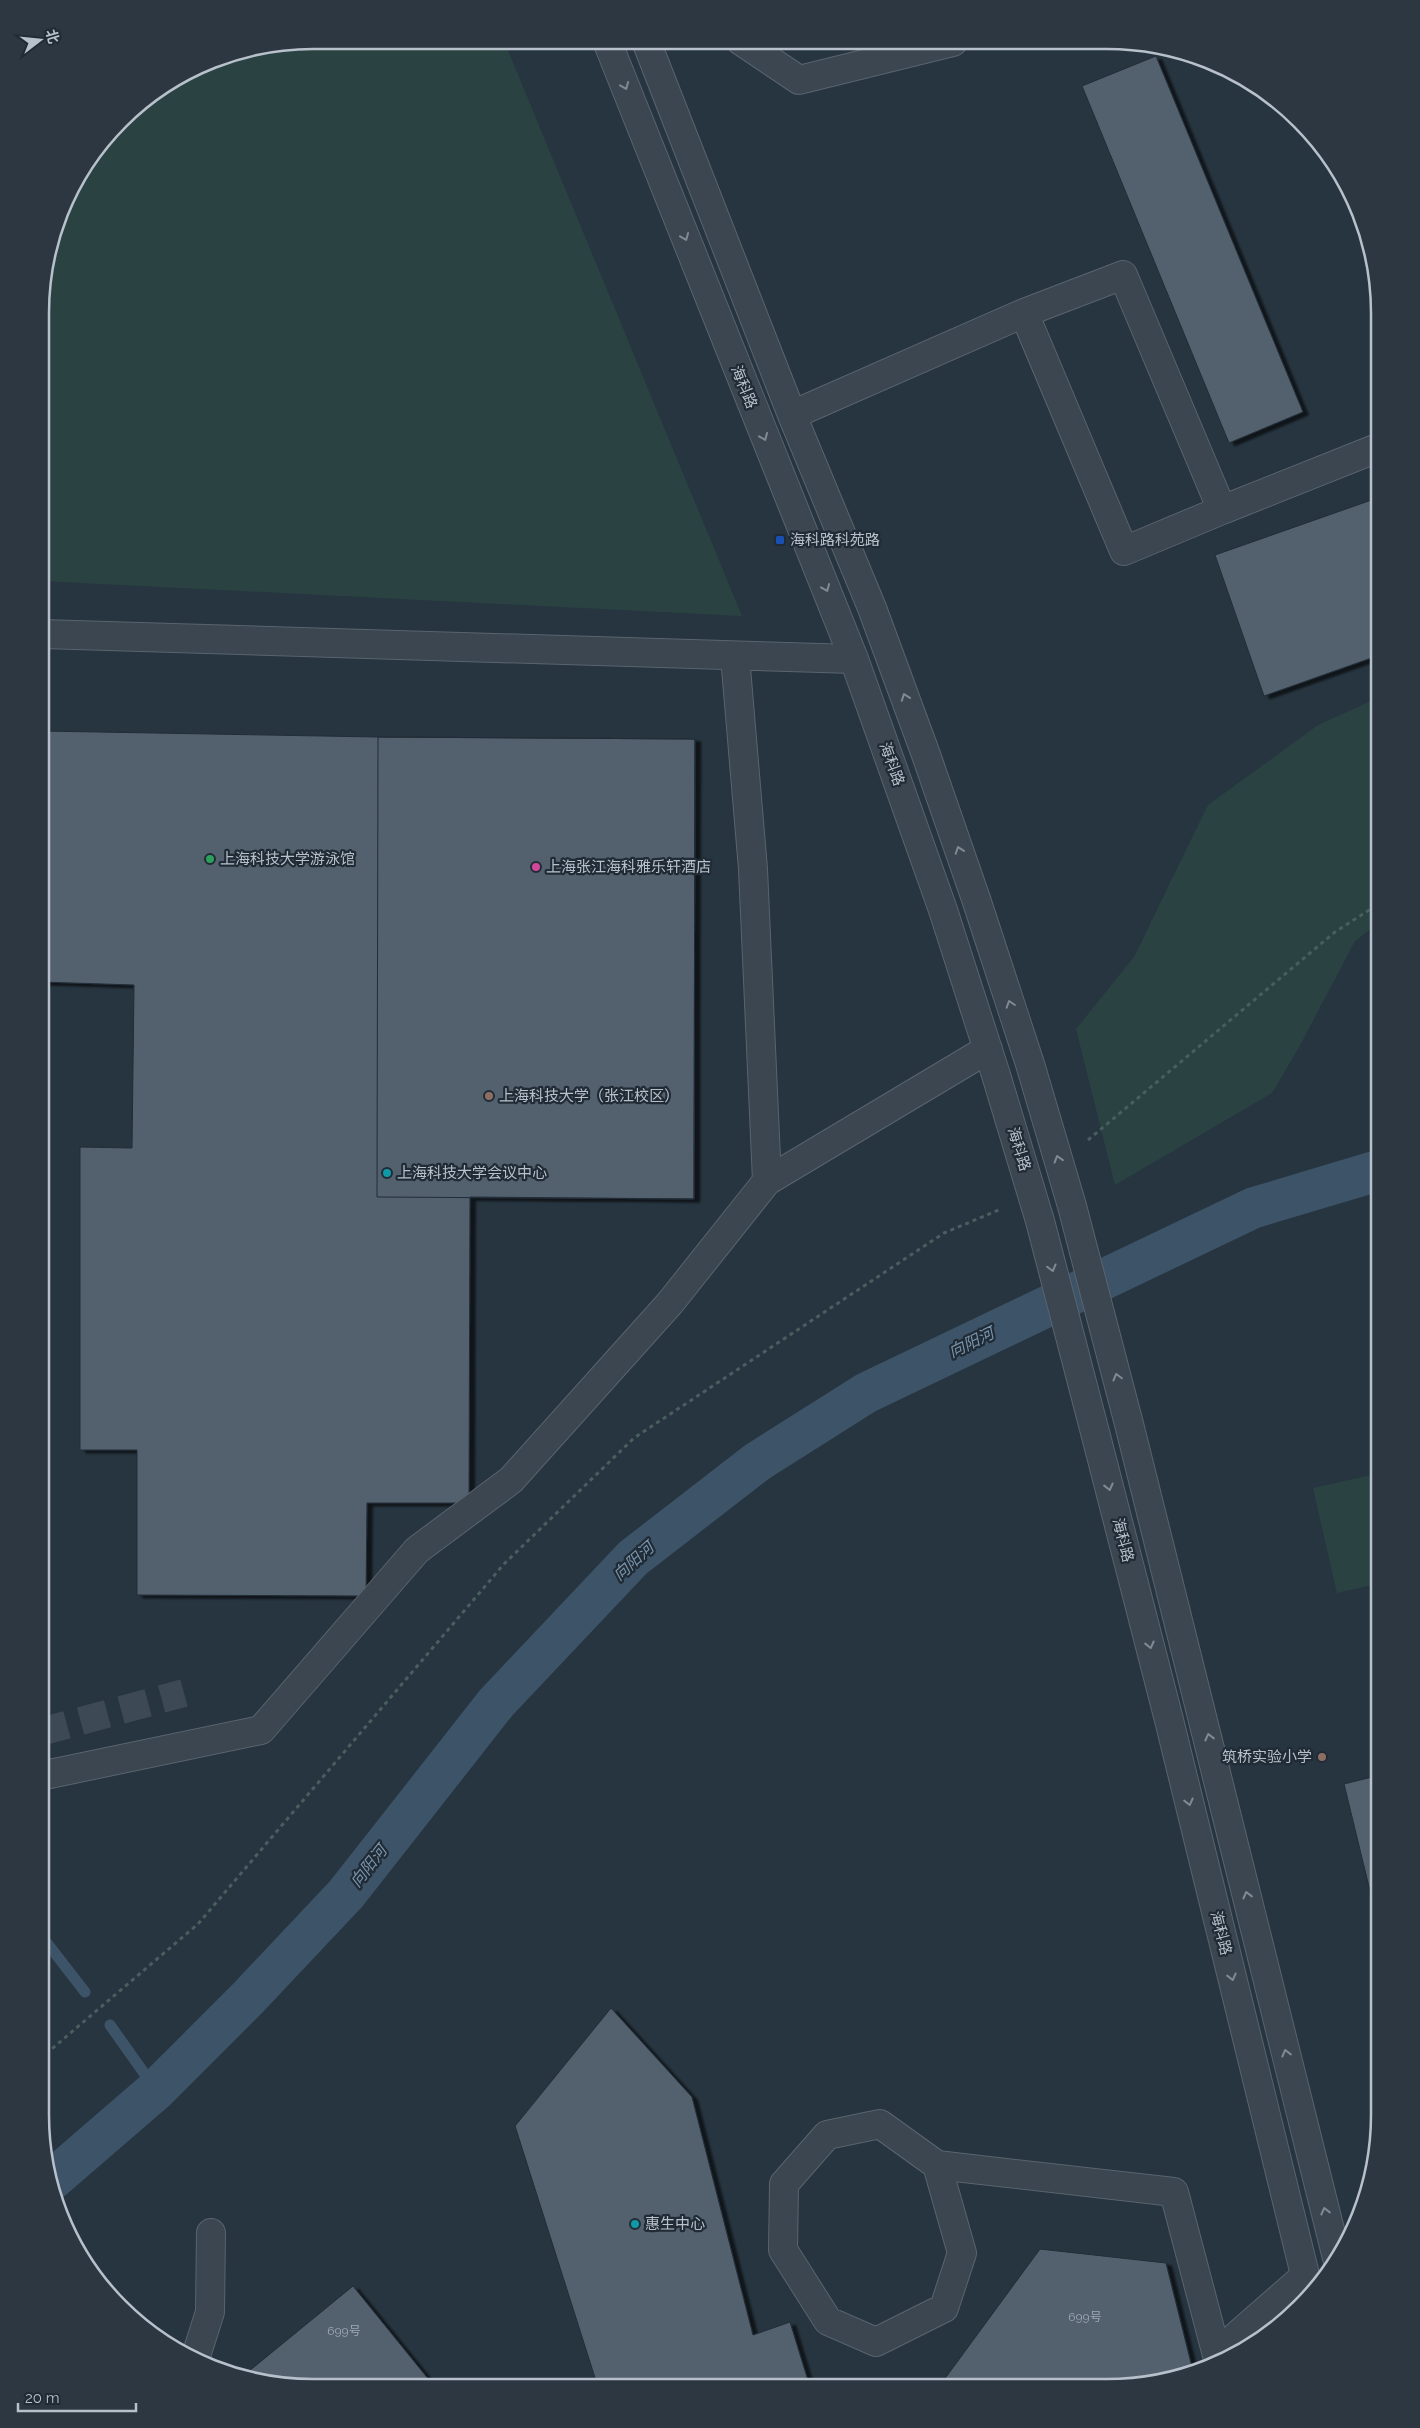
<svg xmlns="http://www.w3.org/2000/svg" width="1420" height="2428" viewBox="0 0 1420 2428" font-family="Raleway,'Noto Sans SC',sans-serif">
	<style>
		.green { fill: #2a4342 }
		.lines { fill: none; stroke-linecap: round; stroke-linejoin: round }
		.stream { stroke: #3d5468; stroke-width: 11 }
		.canal { stroke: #3d5468; stroke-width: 41 }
		.building { fill: #52606e; stroke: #222d38; filter: url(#shadow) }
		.minor-tunnel { stroke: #3d4a55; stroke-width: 28; stroke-dasharray: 28 14; stroke-linecap: butt }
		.minor-casing { stroke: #59646e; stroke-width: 30 }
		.path { stroke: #495f5f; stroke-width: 3; stroke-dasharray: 4 4; stroke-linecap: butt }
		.minor { stroke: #3b4650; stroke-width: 28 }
		.oneway { stroke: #808a94 }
		.transit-dot { fill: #1a4fb4; stroke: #202b36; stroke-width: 2 }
		.leisure-dot { fill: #2e9e5b; stroke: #202b36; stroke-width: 2 }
		.hotel-dot { fill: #d1479c; stroke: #202b36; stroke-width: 2 }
		.education-dot { fill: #8d6e63; stroke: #202b36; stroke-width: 2 }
		.culture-dot { fill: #0f9aa8; stroke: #202b36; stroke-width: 2 }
		.labels { text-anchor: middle; stroke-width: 4.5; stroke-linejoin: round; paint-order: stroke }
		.number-label { font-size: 12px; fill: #9ea9b4 }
		.street-label { font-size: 15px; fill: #b8c1cb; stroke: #202b36 }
		.poi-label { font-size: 15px; fill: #b8c1cb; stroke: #202b36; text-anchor: start }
		.water-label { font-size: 16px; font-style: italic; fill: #7995ac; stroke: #202b36 }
		.rim { fill: none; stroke: #b8c1cb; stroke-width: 2.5 }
	</style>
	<defs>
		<filter id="shadow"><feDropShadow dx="5.5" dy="3" stdDeviation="1" flood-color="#0009"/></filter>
	</defs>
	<rect width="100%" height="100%" fill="#273540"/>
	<path class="green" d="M 313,40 L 504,41 L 742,616 L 42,581 L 42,278 L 68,192 L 133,108 L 209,61 Z
		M 1380,697 L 1380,922 L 1355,941 L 1298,1049 L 1272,1093 L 1115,1185 L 1076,1029 L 1134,957 L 1208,805 L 1318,725 Z
		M 1380,1473 L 1380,1583 L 1337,1593 L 1313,1488 Z"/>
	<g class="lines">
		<path class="stream" d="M 40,1934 L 85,1992
			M 110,2025 L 156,2090"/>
		<path class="canal" d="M 53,2179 L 156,2090 L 248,1998 L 346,1894 L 496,1703 L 633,1558 L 757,1462 L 866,1393 L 1253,1208 L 1380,1170"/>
	</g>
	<path class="building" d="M 1156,56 L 1303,412 L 1229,443 L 1082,86 Z
		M 1380,497 L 1380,655 L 1264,696 L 1215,555 Z
		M 42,731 L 378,737 L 695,739 L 694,1199 L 470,1197 L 469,1503 L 367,1503 L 366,1596 L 137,1595 L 137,1450 L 80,1450 L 80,1147 L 132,1148 L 134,985 L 41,982 Z
		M 378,737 L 695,739 L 694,1199 L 377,1197 Z
		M 1380,1775 L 1379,1928 L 1344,1784 Z
		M 611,2008 L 692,2097 L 753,2335 L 790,2322 L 810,2387 L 578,2387 L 596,2381 L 515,2126 Z
		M 1040,2249 L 1166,2263 L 1193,2371 L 1107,2388 L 938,2388 Z
		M 353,2286 L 434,2386 L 278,2386 L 243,2376 Z"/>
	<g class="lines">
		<path class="minor-tunnel" d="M 40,1732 L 184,1693"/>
		<g class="minor-casing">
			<path id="minor" d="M 607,41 L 854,659 L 943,910 L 996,1075 L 1040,1221 L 1097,1440 L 1169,1720 L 1310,2295
				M 646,41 L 792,415 L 872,608 L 925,752 L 976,899 L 1030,1064 L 1072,1206 L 1129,1424 L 1337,2258
				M 741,41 L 799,80 L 953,42
				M 792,415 L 1024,313 L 1123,275 L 1222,510 L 1124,551 L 1024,313
				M 1222,510 L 1380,447
				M 42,634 L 854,659
				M 767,1181 L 988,1049
				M 40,1776 L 261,1730 L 417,1550 L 511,1480 L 670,1303 L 767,1181 L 753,869 L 735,656
				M 937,2165 L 962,2253 L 944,2308 L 876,2342 L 828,2321 L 783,2250 L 784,2184 L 827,2135 L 880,2124 L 937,2165 L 1174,2192 L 1219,2363
				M 1217,2353 L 1305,2276
				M 195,2359 L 210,2312 L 211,2233"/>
		</g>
		<path class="path" d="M 1088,1140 L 1335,932 L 1380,903
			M 40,2059 L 198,1924 L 504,1564 L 634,1438 L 944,1233 L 1001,1209"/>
		<use href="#minor" class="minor"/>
	</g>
	<defs><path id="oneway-chevron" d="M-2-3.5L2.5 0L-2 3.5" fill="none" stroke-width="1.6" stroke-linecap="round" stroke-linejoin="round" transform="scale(1.25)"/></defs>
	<g class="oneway">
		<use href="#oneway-chevron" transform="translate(625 86) rotate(68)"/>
		<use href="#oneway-chevron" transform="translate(685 237) rotate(68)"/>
		<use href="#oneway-chevron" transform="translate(764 437) rotate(67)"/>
		<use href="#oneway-chevron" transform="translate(826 588) rotate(68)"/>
		<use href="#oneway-chevron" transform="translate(905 697) rotate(-110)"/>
		<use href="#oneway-chevron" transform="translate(959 850) rotate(-109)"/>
		<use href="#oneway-chevron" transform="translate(1010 1004) rotate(-108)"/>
		<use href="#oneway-chevron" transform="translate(1058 1159) rotate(-107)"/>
		<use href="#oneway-chevron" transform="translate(1052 1268) rotate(75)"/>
		<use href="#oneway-chevron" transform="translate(1117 1377) rotate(-105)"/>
		<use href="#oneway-chevron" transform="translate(1109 1487) rotate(76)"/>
		<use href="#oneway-chevron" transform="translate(1150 1645) rotate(76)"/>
		<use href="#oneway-chevron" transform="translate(1209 1737) rotate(-104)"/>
		<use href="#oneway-chevron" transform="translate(1189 1802) rotate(76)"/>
		<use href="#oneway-chevron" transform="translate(1247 1895) rotate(-104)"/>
		<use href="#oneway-chevron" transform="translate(1232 1977) rotate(76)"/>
		<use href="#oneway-chevron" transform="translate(1286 2053) rotate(-104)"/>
		<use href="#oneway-chevron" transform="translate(1325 2211) rotate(-104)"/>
	</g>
	<rect class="transit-dot" x="775" y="535" width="10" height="10" rx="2.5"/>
	<circle class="leisure-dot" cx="210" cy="859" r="5"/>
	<circle class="hotel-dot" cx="536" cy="867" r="5"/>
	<g class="education-dot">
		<circle cx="489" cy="1096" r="5"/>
		<circle cx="1322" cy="1757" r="5"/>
	</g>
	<g class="culture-dot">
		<circle cx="387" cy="1173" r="5"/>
		<circle cx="635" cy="2224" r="5"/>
	</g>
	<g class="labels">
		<g class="number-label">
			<text x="1085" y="2321">699号</text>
			<text x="344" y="2335">699号</text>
		</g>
		<g class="street-label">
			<text transform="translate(744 387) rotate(68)" y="5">海科路</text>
			<text transform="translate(892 764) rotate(70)" y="5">海科路</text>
			<text transform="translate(1019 1149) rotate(73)" y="5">海科路</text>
			<text transform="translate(1123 1540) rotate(76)" y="5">海科路</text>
			<text transform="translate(1221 1933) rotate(76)" y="5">海科路</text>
		</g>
		<g class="poi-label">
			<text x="790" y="545">海科路科苑路</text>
			<text x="220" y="864">上海科技大学游泳馆</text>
			<text x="546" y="872">上海张江海科雅乐轩酒店</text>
			<text x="499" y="1101">上海科技大学（张江校区）</text>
			<text x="397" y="1178">上海科技大学会议中心</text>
			<text x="1312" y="1762" text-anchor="end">筑桥实验小学</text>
			<text x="645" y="2229">惠生中心</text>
		</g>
		<g class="water-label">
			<text transform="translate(971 1342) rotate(-26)" y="6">向阳河</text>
			<text transform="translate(633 1561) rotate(-42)" y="6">向阳河</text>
			<text transform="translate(368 1866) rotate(-52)" y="6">向阳河</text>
		</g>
	</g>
	<path d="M0 0H1420V2428H0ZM313 49H1107A264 264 0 0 1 1371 313V2115A264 264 0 0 1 1107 2379H313A264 264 0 0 1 49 2115V313A264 264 0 0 1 313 49Z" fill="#2c3742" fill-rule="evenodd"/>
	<path class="rim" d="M313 49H1107A264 264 0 0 1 1371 313V2115A264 264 0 0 1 1107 2379H313A264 264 0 0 1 49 2115V313A264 264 0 0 1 313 49Z"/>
	<g transform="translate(40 40) rotate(74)" stroke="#202b36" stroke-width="4" paint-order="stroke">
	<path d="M0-4L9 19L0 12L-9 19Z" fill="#b8c1cb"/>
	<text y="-8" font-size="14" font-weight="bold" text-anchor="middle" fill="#b8c1cb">北</text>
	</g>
	<path d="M18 2403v8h118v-8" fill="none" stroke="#b8c1cb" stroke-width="2.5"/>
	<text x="25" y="2403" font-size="15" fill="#b8c1cb" stroke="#202b36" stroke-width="4" paint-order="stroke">20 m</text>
</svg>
